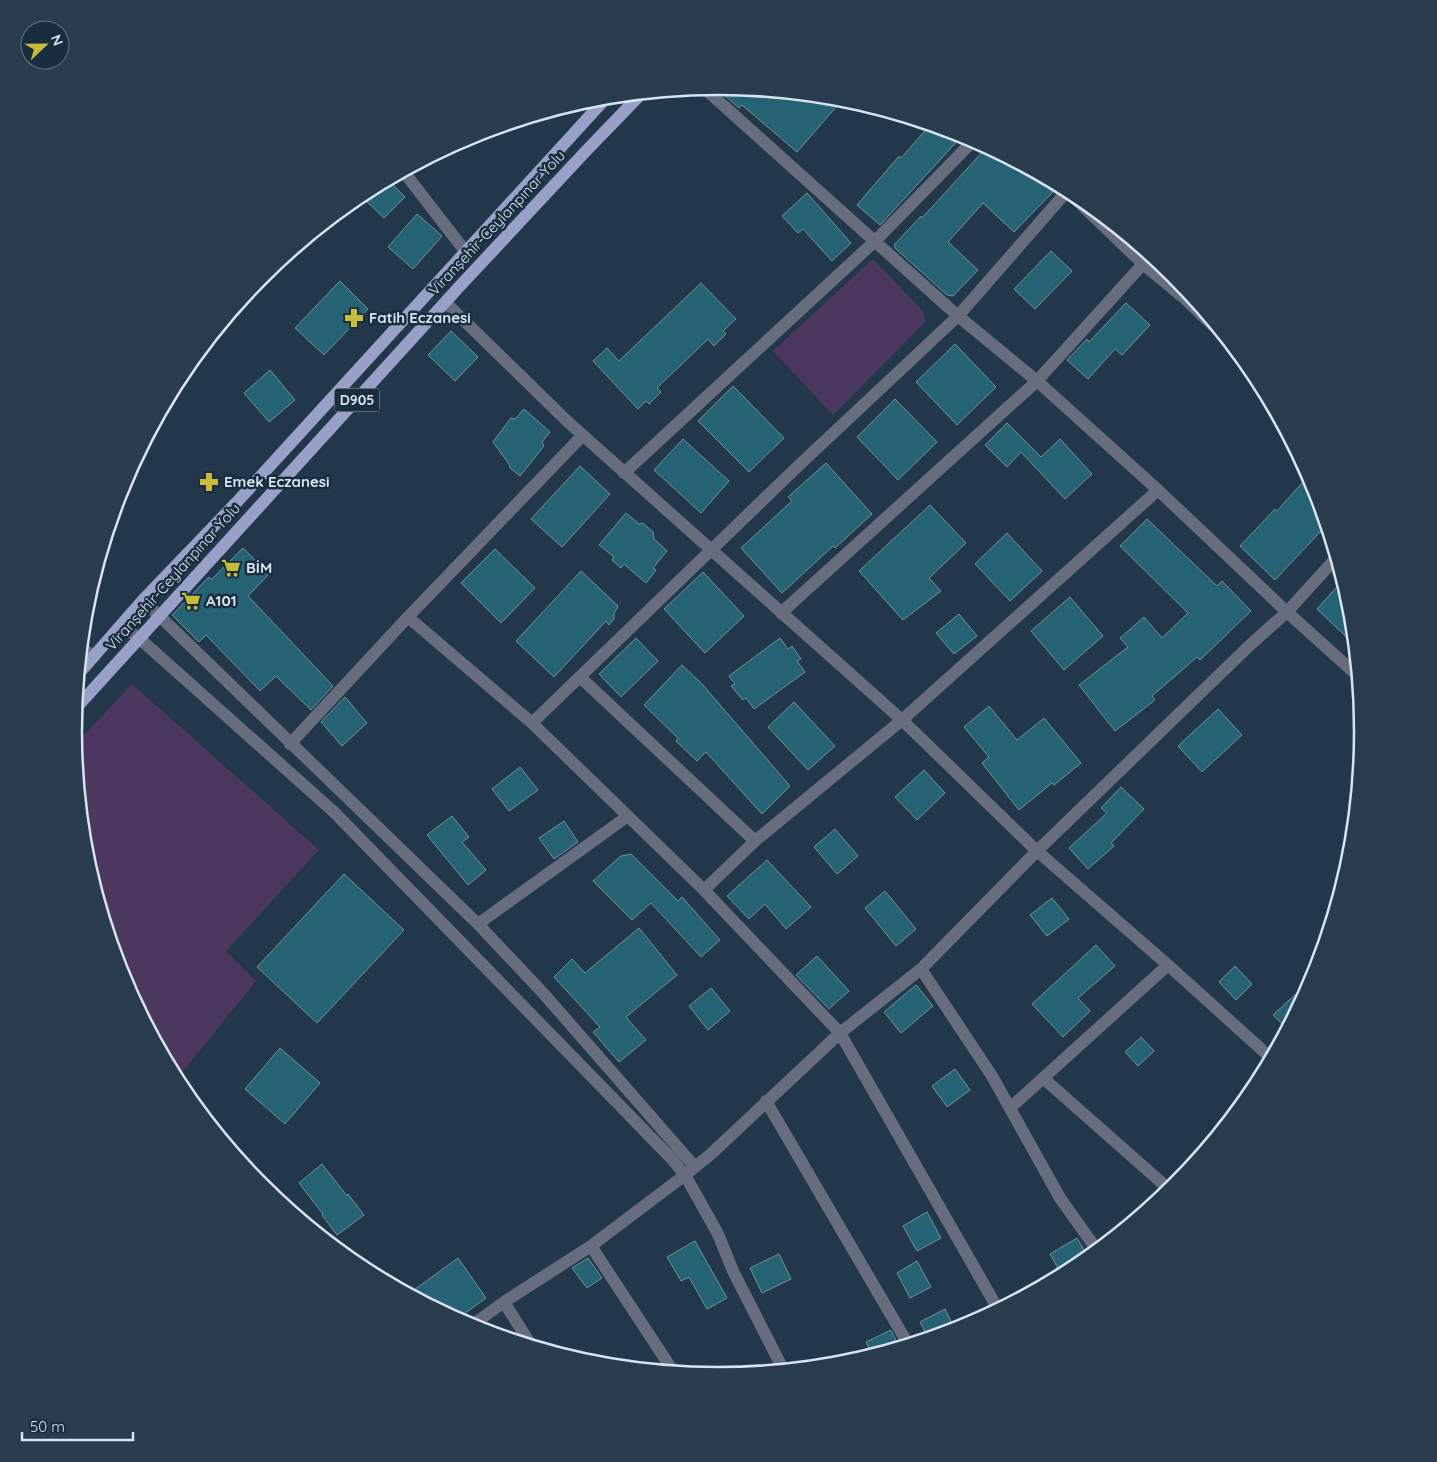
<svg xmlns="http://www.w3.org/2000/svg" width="1437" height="1462" viewBox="0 0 1437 1462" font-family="Quicksand,sans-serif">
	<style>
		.green { fill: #4c385e }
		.building { fill: #256374; stroke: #6f929d }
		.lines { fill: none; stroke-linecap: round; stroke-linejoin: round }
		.street { stroke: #686c7f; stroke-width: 12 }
		.primary { stroke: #9aa1c8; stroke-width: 12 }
		.labels { text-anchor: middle; stroke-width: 5; stroke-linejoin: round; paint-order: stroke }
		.shield { fill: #1a2d3f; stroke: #9eacbb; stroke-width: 1 }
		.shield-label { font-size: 14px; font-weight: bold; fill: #d7e3f0 }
		.street-label { font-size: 15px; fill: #d7e3f0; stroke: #1a2d3f }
		.poi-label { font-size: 15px; font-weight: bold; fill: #d7e3f0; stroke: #1a2d3f; text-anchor: start }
		.rim { fill: none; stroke: #d7e3f0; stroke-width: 2.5 }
	</style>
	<rect width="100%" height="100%" fill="#23374a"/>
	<path class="green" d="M 873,259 L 923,311 L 925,322 L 833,415 L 773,351 Z
		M 132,684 L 319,850 L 226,951 L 256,981 L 177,1079 L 123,977 L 86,857 L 75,745 Z"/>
	<path class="building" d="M 719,86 L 767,91 L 843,99 L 797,152 L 742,105 L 739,108 L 715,87 Z
		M 930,125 L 963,135 L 880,225 L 857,205 L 899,156 L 901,158 Z
		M 987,147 L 1047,179 L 1053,185 L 1053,192 L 1014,232 L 983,203 L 948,242 L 978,270 L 953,296 L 947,295 L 895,248 L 894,245 L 921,216 L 922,218 Z
		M 388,180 L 405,197 L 384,218 L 363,198 L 373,188 Z
		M 807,193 L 851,243 L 832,261 L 803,229 L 798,233 L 782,216 Z
		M 417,214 L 442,236 L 413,269 L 388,247 Z
		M 1051,251 L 1072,271 L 1035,309 L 1014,289 Z
		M 340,281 L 368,309 L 324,355 L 295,328 Z
		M 701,283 L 736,319 L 723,331 L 726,334 L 714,346 L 708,339 L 657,388 L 661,392 L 649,404 L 646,401 L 638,409 L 593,361 L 607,348 L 619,361 Z
		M 1126,303 L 1150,325 L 1122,355 L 1115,349 L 1088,379 L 1067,360 L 1087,339 L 1089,342 Z
		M 451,331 L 478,357 L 455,381 L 428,355 Z
		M 955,344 L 996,387 L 957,425 L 916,382 Z
		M 270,370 L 295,400 L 269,422 L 244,393 Z
		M 733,386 L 784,438 L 749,472 L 698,421 Z
		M 895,399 L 937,442 L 898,480 L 857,437 Z
		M 524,409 L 550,432 L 542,442 L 544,446 L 520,476 L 510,468 L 509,464 L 493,442 L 511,418 L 515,419 Z
		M 1007,423 L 1041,457 L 1060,439 L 1092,474 L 1065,499 L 1021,452 L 1007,467 L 985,445 Z
		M 683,439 L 729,481 L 701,513 L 654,470 Z
		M 826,463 L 872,514 L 835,548 L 833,546 L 782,593 L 741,548 L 792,501 L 788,497 Z
		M 580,466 L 610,494 L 562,547 L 531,519 Z
		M 1309,475 L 1314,485 L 1332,542 L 1320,532 L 1275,580 L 1240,546 L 1275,509 L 1277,511 Z
		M 930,505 L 966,543 L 929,578 L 941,591 L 903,620 L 859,571 Z
		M 626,513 L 639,524 L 643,523 L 653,532 L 654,539 L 667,551 L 653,568 L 656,570 L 646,583 L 624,564 L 621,568 L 612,560 L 614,557 L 599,545 Z
		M 1147,519 L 1217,586 L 1222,581 L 1251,611 L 1200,660 L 1197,657 L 1152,696 L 1155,700 L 1115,731 L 1079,685 L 1128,647 L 1120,638 L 1144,617 L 1162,638 L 1188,613 L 1120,546 Z
		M 1007,533 L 1042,571 L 1010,601 L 975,564 Z
		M 243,548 L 269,574 L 248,596 L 333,686 L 311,710 L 276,676 L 260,691 L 206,635 L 199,642 L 172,615 L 209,577 L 211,580 Z
		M 495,549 L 535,588 L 501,623 L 461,583 Z
		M 581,571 L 618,606 L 614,614 L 614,619 L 609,625 L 606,621 L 554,677 L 516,641 Z
		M 703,572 L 744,616 L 705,653 L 664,609 Z
		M 1343,580 L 1351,606 L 1355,645 L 1317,609 Z
		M 1070,597 L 1103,636 L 1064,670 L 1031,631 Z
		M 959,614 L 977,636 L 954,654 L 936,633 Z
		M 636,638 L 658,661 L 621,697 L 599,674 Z
		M 780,638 L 788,649 L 792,646 L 801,659 L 797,661 L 805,672 L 754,709 L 746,698 L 743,700 L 731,686 L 735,684 L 729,676 Z
		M 682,665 L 702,684 L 790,786 L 762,814 L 706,752 L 697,761 L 676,741 L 678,738 L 644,705 Z
		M 345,697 L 367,723 L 342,746 L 321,722 Z
		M 794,702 L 835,746 L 808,770 L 768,727 Z
		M 989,706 L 1017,740 L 1044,718 L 1081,763 L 1054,785 L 1052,783 L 1019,810 L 982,763 L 989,757 L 964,727 Z
		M 1218,709 L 1242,735 L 1202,772 L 1178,746 Z
		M 520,767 L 538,790 L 509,811 L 492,789 Z
		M 924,770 L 945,793 L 917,820 L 895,797 Z
		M 1121,787 L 1144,809 L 1111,843 L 1114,846 L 1088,869 L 1069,848 L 1107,813 L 1101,808 Z
		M 452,816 L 469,837 L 462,842 L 486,870 L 468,885 L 427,835 Z
		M 564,821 L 578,842 L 554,859 L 539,838 Z
		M 835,829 L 858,856 L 837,874 L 814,847 Z
		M 631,854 L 678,901 L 682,897 L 720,940 L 701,957 L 651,903 L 632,920 L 593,881 L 621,856 Z
		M 767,860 L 811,907 L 786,929 L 765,904 L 749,919 L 727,896 Z
		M 344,874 L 404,930 L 317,1023 L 257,967 Z
		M 885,891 L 916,929 L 896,946 L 865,908 Z
		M 1052,898 L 1069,919 L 1047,936 L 1030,915 Z
		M 639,928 L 677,975 L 626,1017 L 646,1040 L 619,1062 L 593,1032 L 600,1027 L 554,977 L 572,959 L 585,973 Z
		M 1096,945 L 1115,966 L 1078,998 L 1090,1011 L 1063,1037 L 1032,1004 Z
		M 817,956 L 849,991 L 829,1009 L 796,975 Z
		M 1235,966 L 1252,984 L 1236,1000 L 1219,982 Z
		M 1311,980 L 1312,981 L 1287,1029 L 1273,1015 Z
		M 916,985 L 933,1006 L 901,1033 L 884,1012 Z
		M 711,988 L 730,1011 L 708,1030 L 689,1006 Z
		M 1141,1037 L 1154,1051 L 1138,1066 L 1125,1052 Z
		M 280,1048 L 320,1083 L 285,1124 L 245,1089 Z
		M 955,1069 L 970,1090 L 947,1107 L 932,1086 Z
		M 322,1164 L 347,1196 L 348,1194 L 364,1215 L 337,1235 L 322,1215 L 323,1214 L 299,1183 Z
		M 927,1212 L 941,1238 L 917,1251 L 903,1226 Z
		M 1077,1238 L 1088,1257 L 1076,1267 L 1062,1275 L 1050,1254 Z
		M 695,1241 L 727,1298 L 707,1309 L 689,1277 L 681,1281 L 667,1257 Z
		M 779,1254 L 791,1279 L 762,1293 L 750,1268 Z
		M 458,1258 L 486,1298 L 457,1319 L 422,1300 L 414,1290 Z
		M 588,1258 L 602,1278 L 587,1288 L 572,1268 Z
		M 917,1261 L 931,1287 L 910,1298 L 897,1273 Z
		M 945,1309 L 955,1330 L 928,1338 L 920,1322 Z
		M 891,1330 L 899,1347 L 872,1355 L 866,1342 Z"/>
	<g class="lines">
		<path class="street" d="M 704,88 L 958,316 L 1037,381 L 1158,490 L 1287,612 L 1358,676
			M 404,172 L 465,251
			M 1065,189 L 1143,264 L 1183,297 L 1227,339
			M 446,303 L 568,422 L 902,720 L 1037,851 L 1168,965 L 1271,1058
			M 624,473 L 874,242 L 974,140
			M 143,600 L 478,924 L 543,993 L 695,1167
			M 781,613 L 1037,381 L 1143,264
			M 408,617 L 532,723 L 704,890 L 840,1033 L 998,1309
			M 121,625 L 140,639 L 334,812 L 671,1158 L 685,1175 L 718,1234 L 733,1271 L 783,1369
			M 82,648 L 94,657
			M 580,677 L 755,841
			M 532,723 L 795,469 L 958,316 L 1068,190
			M 290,744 L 408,617 L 583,435
			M 704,890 L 755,841 L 902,720 L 1158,490
			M 478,924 L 628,816
			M 921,969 L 992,1076 L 1060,1198 L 1097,1250
			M 1043,1078 L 1170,1190
			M 766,1101 L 908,1344
			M 1010,1108 L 1168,965
			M 591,1246 L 673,1371
			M 504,1302 L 531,1345
			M 471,1326 L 504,1302 L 591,1246 L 685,1175 L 711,1154 L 840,1033 L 921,969 L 1037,851 L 1249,646 L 1287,612 L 1336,558"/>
		<path class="primary" d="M 80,672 L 143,600 L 236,503 L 607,97
			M 76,708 L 459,287 L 586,151 L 641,94"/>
	</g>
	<defs>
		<g id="pharmacy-bare" transform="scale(1.5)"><path d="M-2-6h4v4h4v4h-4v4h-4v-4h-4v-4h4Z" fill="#c8bb3b" stroke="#1a2d3f" stroke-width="2.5" paint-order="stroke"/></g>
		<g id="supermarket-bare" transform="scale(1.5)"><path d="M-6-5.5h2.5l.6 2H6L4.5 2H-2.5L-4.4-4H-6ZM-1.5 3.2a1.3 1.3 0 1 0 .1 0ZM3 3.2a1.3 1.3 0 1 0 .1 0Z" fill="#c8bb3b" stroke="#1a2d3f" stroke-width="2.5" paint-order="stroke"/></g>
	</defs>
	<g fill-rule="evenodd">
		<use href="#pharmacy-bare" x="354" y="318"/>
		<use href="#pharmacy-bare" x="209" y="482"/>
		<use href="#supermarket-bare" x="231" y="568"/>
		<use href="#supermarket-bare" x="191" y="601"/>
	</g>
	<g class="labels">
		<rect class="shield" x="334.5" y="388.5" width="45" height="23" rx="4"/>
		<g class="shield-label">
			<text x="357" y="405">D905</text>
		</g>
		<g class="street-label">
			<text transform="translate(497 223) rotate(-47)" y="5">Viranşehir-Ceylanpınar Yolu</text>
			<text transform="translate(173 577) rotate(-48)" y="5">Viranşehir-Ceylanpınar Yolu</text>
		</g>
		<g class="poi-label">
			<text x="369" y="323">Fatih Eczanesi</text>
			<text x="224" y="487">Emek Eczanesi</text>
			<text x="246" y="573">BİM</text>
			<text x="206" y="606">A101</text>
		</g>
	</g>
	<path d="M0 0H1437V1462H0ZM82 731a636 636 0 1 1 1272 0a636 636 0 1 1-1272 0Z" fill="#293c4d" fill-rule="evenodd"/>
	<path class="rim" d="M82 731a636 636 0 1 1 1272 0a636 636 0 1 1-1272 0Z"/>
	<g transform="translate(45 45) rotate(68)"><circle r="24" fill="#1a2d3f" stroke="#667686"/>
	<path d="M0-4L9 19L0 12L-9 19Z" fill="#c8bb3b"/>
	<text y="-8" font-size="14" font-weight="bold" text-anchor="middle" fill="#d7e3f0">N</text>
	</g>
	<path d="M22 1432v8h111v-8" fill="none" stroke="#d7e3f0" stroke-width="2.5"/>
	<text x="30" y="1432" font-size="15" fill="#d7e3f0" stroke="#1a2d3f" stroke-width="4" paint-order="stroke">50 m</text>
</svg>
